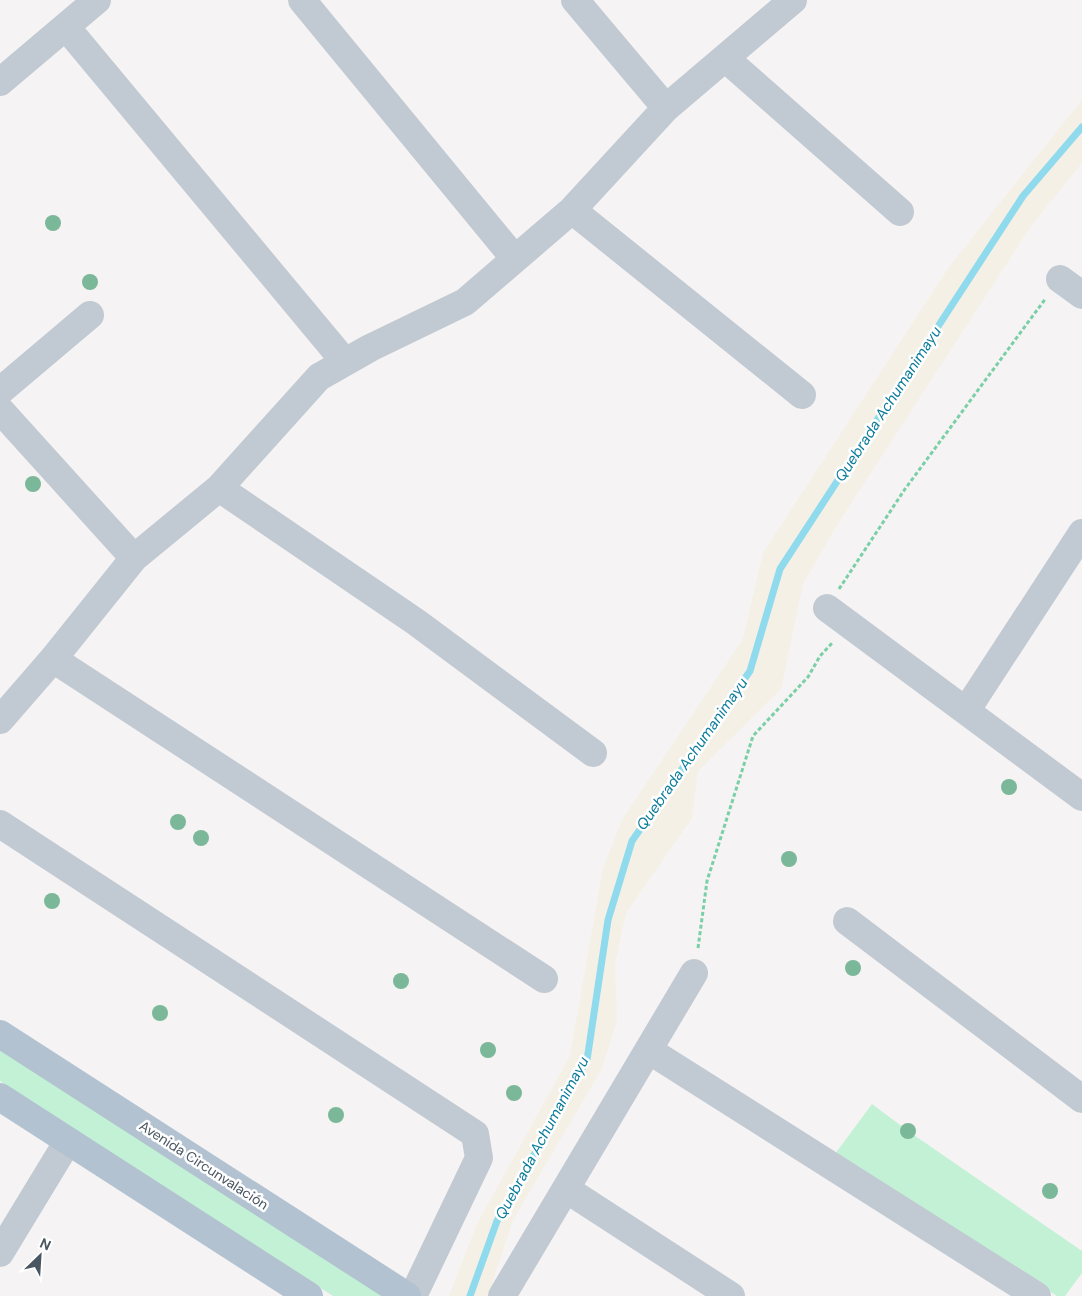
<svg xmlns="http://www.w3.org/2000/svg" width="1082" height="1296" viewBox="0 0 1082 1296" font-family="'DM Sans',sans-serif">
	<style>
		.green { fill: #c3f1d5 }
		.sand { fill: #f5f0e5 }
		.lines { fill: none; stroke-linecap: round; stroke-linejoin: round }
		.stream { stroke: #90daee; stroke-width: 7 }
		.path { stroke: #7ad0a6; stroke-width: 3; stroke-dasharray: 4 2.5; stroke-linecap: butt }
		.minor { stroke: #c1cad2; stroke-width: 28 }
		.major { stroke: #b3c2d1; stroke-width: 28 }
		.tree { fill: #7bb799 }
		.labels { text-anchor: middle; stroke-width: 5; stroke-linejoin: round; paint-order: stroke }
		.street-label { font-size: 14px; fill: #4a5661; stroke: #fff }
		.water-label { font-size: 15px; font-style: italic; fill: #0c7c9b; stroke: #fff }
	</style>
	<rect width="100%" height="100%" fill="#f5f3f3"/>
	<path class="green" d="M 0,1048 L 377,1289 L 381,1296 L 333,1296 L 0,1081 Z
		M 872,1104 L 908,1131 L 1082,1251 L 1082,1273 L 1065,1296 L 1057,1296 L 835,1154 Z"/>
	<path class="sand" d="M 1082,100 L 1082,163 L 1031,226 L 837,525 L 803,584 L 781,689 L 698,771 L 692,818 L 626,913 L 615,964 L 617,1021 L 601,1070 L 513,1220 L 488,1296 L 449,1296 L 477,1224 L 570,1056 L 603,868 L 622,820 L 743,639 L 763,553 L 949,267 Z"/>
	<g class="lines">
		<path class="stream" d="M 470,1296 L 497,1221 L 587,1060 L 608,920 L 632,841 L 750,671 L 780,569 L 1023,196 L 1082,127"/>
		<path class="path" d="M 839,589 L 905,489 L 1046,298
			M 698,948 L 707,881 L 753,736 L 808,677 L 820,656 L 833,642"/>
		<path class="minor" d="M 302,0 L 515,259
			M 575,0 L 666,108
			M 66,27 L 345,362
			M 725,58 L 900,212
			M 0,82 L 97,0
			M 572,210 L 802,395
			M 1060,279 L 1082,295
			M 0,391 L 90,315
			M 0,410 L 134,558
			M 219,488 L 416,622 L 593,753
			M 827,608 L 1082,797
			M 53,659 L 544,979
			M 966,711 L 1082,533
			M 0,720 L 53,659 L 134,558 L 219,488 L 319,377 L 370,348 L 465,302 L 572,210 L 666,108 L 793,0
			M 0,824 L 475,1134 L 479,1158 L 413,1296
			M 847,921 L 1082,1099
			M 650,1051 L 1037,1296
			M 566,1189 L 731,1296
			M 0,1253 L 68,1141
			M 502,1296 L 694,973"/>
		<path class="major" d="M 0,1034 L 407,1296
			M 0,1097 L 309,1296"/>
	</g>
	<g class="tree">
		<circle cx="53" cy="223" r="8"/>
		<circle cx="90" cy="282" r="8"/>
		<circle cx="33" cy="484" r="8"/>
		<circle cx="1009" cy="787" r="8"/>
		<circle cx="178" cy="822" r="8"/>
		<circle cx="201" cy="838" r="8"/>
		<circle cx="789" cy="859" r="8"/>
		<circle cx="52" cy="901" r="8"/>
		<circle cx="853" cy="968" r="8"/>
		<circle cx="401" cy="981" r="8"/>
		<circle cx="160" cy="1013" r="8"/>
		<circle cx="488" cy="1050" r="8"/>
		<circle cx="514" cy="1093" r="8"/>
		<circle cx="336" cy="1115" r="8"/>
		<circle cx="908" cy="1131" r="8"/>
		<circle cx="1050" cy="1191" r="8"/>
	</g>
	<g class="labels">
		<g class="street-label">
			<text transform="translate(204 1165) rotate(33)" y="5">Avenida Circunvalación</text>
		</g>
		<g class="water-label">
			<text transform="translate(888 404) rotate(-57)" y="5">Quebrada Achumanimayu</text>
			<text transform="translate(692 754) rotate(-55)" y="5">Quebrada Achumanimayu</text>
			<text transform="translate(542 1138) rotate(-62)" y="5">Quebrada Achumanimayu</text>
		</g>
	</g>
	<g transform="translate(40 1256) rotate(25)" stroke="#ffffff" stroke-width="4" paint-order="stroke">
	<path d="M0-4L9 19L0 12L-9 19Z" fill="#4a5661"/>
	<text y="-8" font-size="14" font-weight="bold" text-anchor="middle" fill="#4a5661">N</text>
	</g>
</svg>
